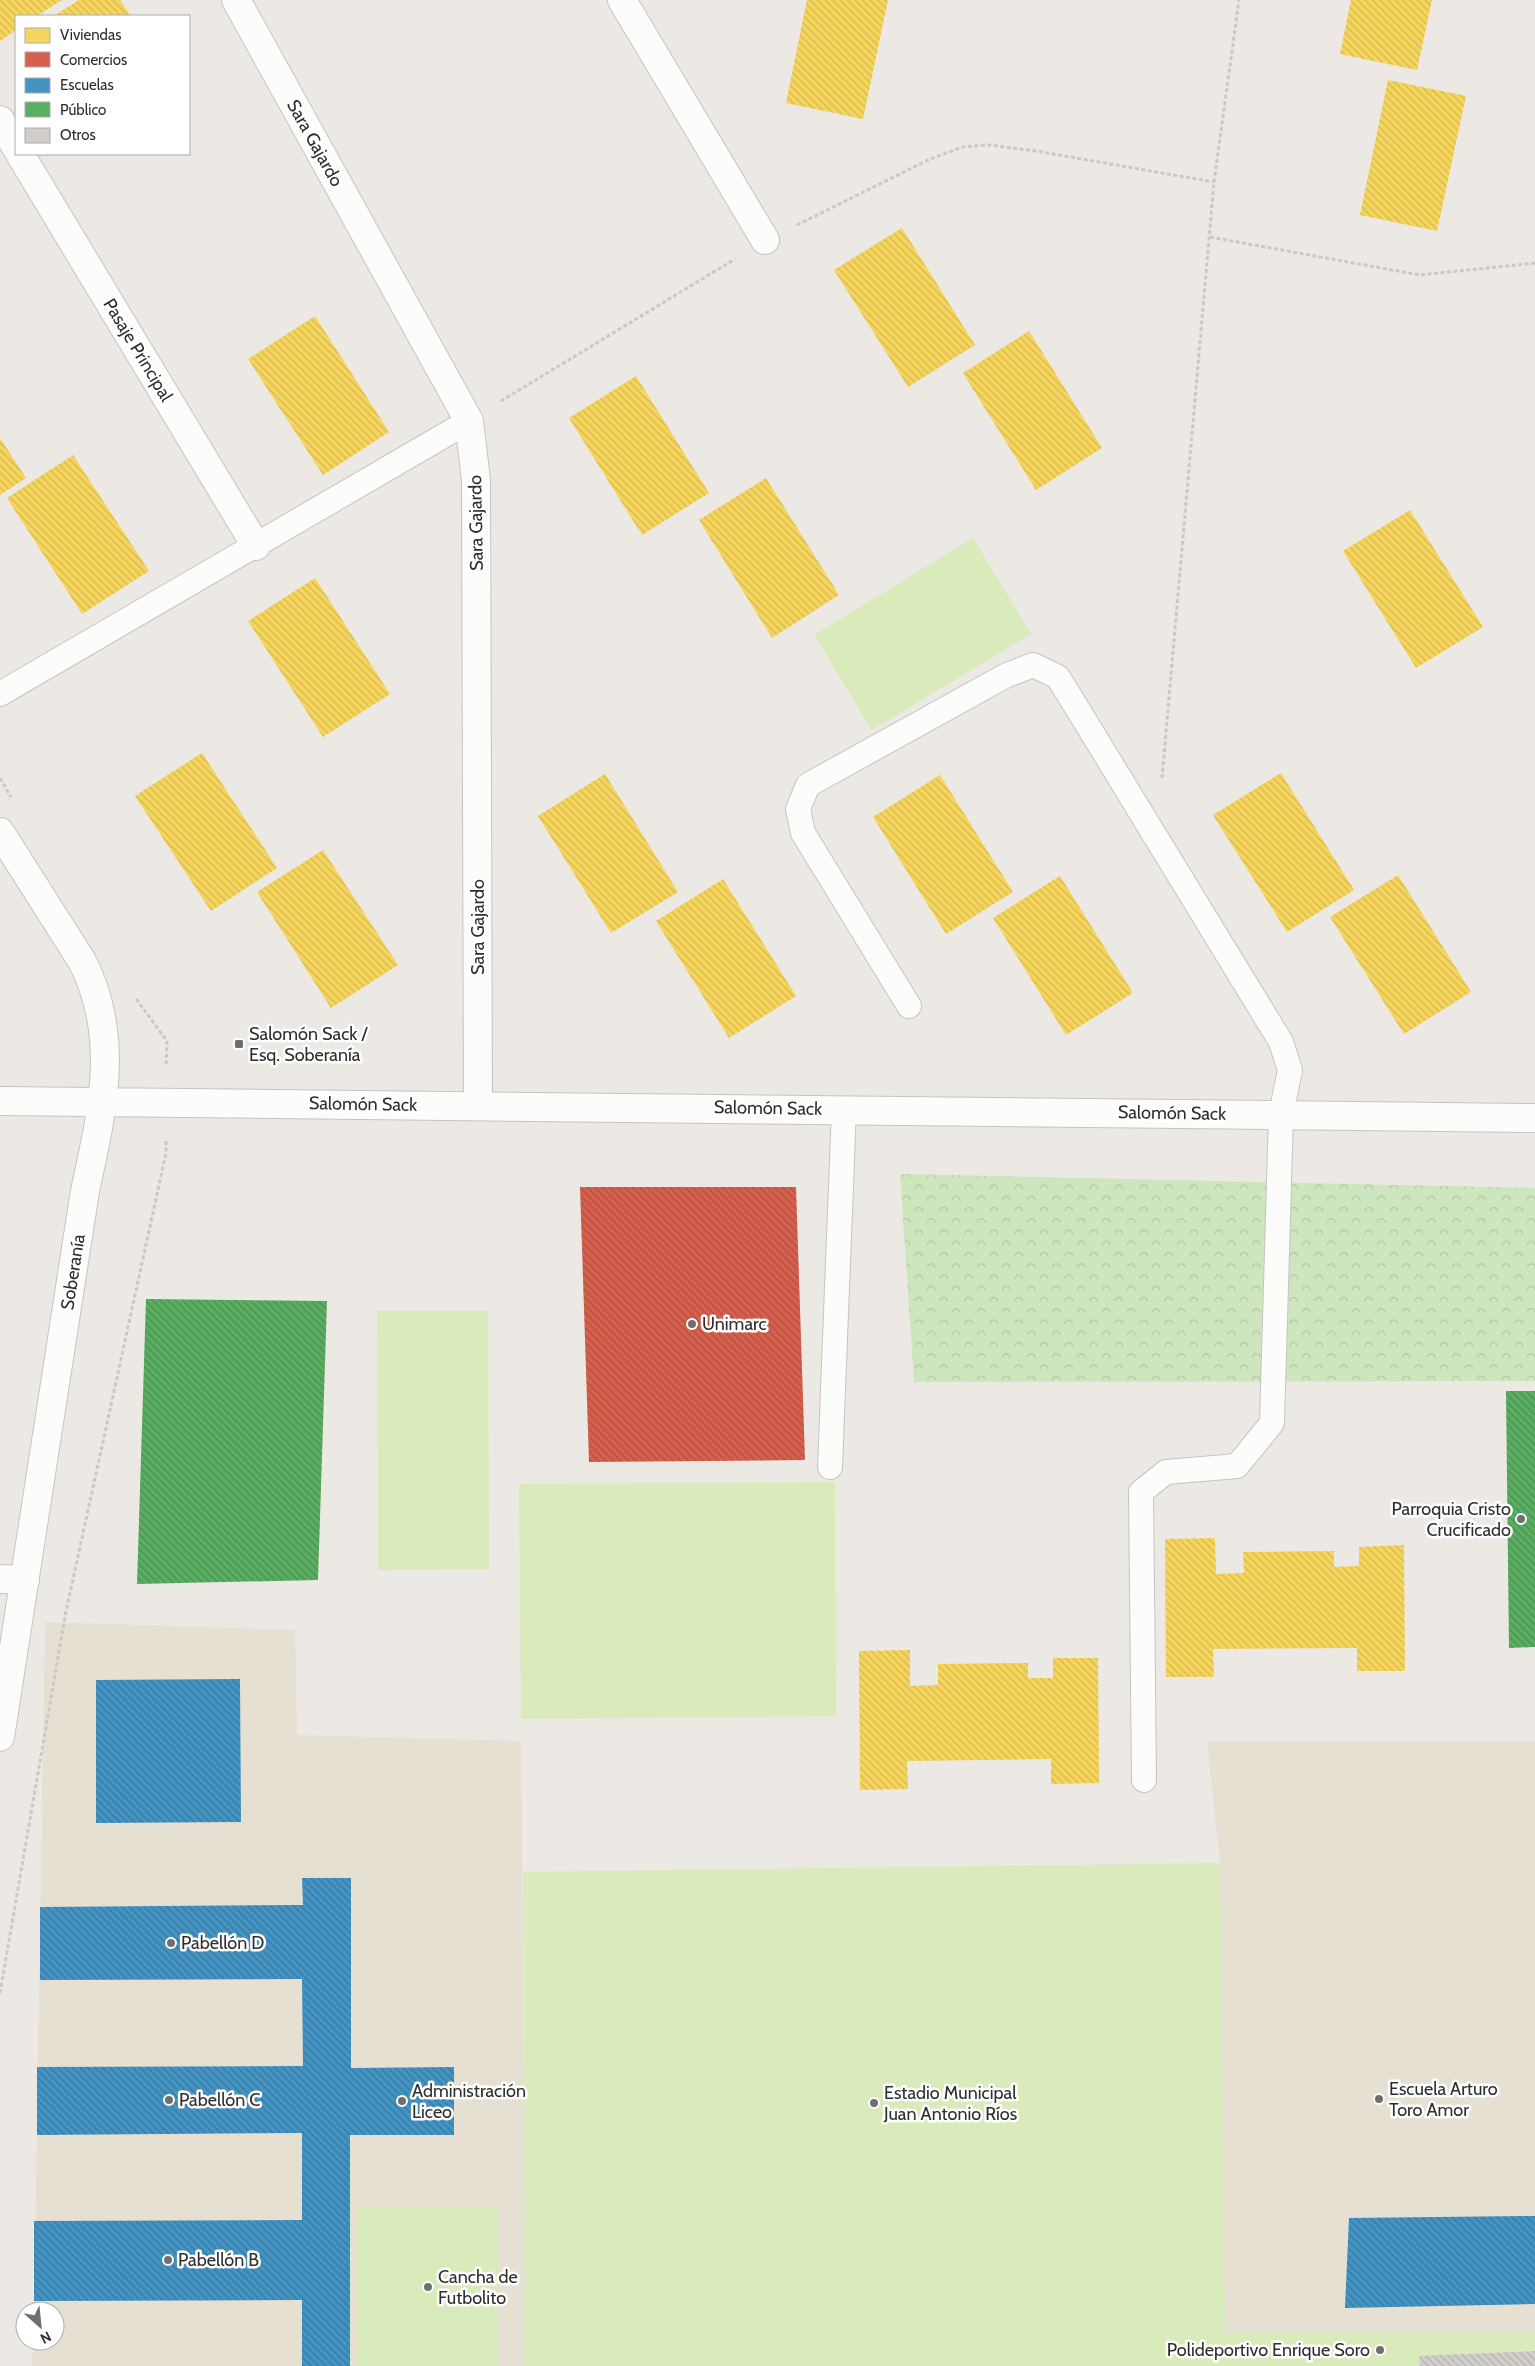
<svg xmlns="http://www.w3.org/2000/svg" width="1535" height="2366" viewBox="0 0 1535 2366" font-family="Cabin,sans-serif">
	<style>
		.education { fill: #e6e0d3 }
		.park { fill: url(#park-crowns) }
		.pitch { fill: #d9eabb }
		.homes { fill: url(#homes-back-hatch) }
		.shops { fill: url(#shops-back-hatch) }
		.schools { fill: url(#schools-back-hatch) }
		.public { fill: url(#public-back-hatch) }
		.building { fill: url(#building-back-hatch) }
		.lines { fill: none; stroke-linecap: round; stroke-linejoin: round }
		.lane-casing { stroke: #c5c4c5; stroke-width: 26 }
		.street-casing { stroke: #c5c4c5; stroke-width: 30 }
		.secondary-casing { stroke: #c5c4c5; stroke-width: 30 }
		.path { stroke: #c9c9c8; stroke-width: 3; stroke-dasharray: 4 2.5; stroke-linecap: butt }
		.lane { stroke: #fcfcfb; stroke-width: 24 }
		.street { stroke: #fcfcfb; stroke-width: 28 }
		.secondary { stroke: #fcfcfb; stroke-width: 28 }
		.poi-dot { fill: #706f6e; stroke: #fff; stroke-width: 2 }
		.labels { text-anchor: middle; stroke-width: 5; stroke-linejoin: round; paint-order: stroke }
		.street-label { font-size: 18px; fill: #2e2e2e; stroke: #fff }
		.poi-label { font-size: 18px; fill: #2e2e2e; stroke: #fff; text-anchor: start }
	</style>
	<defs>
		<pattern id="park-crowns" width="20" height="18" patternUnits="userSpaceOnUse" patternTransform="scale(1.25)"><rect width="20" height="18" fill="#cee6be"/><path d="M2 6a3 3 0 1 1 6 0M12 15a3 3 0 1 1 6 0" fill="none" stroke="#b1c6a4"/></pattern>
		<pattern id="homes-back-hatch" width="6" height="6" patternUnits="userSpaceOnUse" patternTransform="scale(1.25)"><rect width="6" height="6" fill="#f6d55c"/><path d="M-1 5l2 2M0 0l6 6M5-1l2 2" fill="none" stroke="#d3b750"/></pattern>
		<pattern id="shops-back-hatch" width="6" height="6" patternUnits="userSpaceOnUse" patternTransform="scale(1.25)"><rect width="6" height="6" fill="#d6604d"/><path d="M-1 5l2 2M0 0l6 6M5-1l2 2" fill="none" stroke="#ae5040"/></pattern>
		<pattern id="schools-back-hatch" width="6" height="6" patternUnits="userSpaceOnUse" patternTransform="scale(1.25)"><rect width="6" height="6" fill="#4393c3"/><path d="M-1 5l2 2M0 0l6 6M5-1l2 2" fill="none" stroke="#38789f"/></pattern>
		<pattern id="public-back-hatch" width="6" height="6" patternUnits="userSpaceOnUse" patternTransform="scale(1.25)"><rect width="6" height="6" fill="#5aae61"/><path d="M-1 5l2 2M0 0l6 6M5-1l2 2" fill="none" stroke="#4b8e50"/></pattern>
		<pattern id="building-back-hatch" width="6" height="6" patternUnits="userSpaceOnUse" patternTransform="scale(1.25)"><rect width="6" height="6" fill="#d1cecb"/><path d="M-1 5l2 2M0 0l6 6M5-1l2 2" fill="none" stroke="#b4b1af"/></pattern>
	</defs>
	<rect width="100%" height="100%" fill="#ece8e4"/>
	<path class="education" d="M 45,1622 L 295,1630 L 297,1735 L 521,1741 L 526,2366 L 32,2366 L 33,2341 L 55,2341 L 55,2311 L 34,2311 Z
		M 1207,1741 L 1535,1742 L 1535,2334 L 1225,2335 L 1220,1863 Z"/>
	<path class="park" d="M 900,1174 L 1535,1188 L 1535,1381 L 914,1382 Z"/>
	<path class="pitch" d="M 973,538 L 1031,634 L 872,730 L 814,635 Z
		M 377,1311 L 488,1311 L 489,1569 L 378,1570 Z
		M 835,1482 L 836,1716 L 521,1719 L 519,1484 Z
		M 1220,1863 L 1225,2334 L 1535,2334 L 1535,2366 L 526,2366 L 523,1872 Z
		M 498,2207 L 498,2366 L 357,2366 L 357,2208 Z"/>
	<path class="homes" d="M 0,0 L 62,0 L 37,16 L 16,16 L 16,30 L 0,41 Z
		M 79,0 L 120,0 L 131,16 L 54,16 Z
		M 807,0 L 888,0 L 863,119 L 786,103 Z
		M 1351,0 L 1432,0 L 1417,70 L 1340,54 Z
		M 1388,80 L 1466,96 L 1437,231 L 1360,215 Z
		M 902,228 L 975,345 L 908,387 L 834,270 Z
		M 315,316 L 389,432 L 323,475 L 248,359 Z
		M 1029,331 L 1102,448 L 1036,490 L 963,373 Z
		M 636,376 L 709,493 L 642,535 L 569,418 Z
		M 0,438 L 26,478 L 0,495 Z
		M 73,455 L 149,571 L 82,614 L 7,498 Z
		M 766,478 L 839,595 L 772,638 L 699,520 Z
		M 1410,510 L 1483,627 L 1416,668 L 1343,551 Z
		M 315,578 L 390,694 L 323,737 L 248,621 Z
		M 202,753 L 277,868 L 211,911 L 135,796 Z
		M 1281,773 L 1354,890 L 1287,932 L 1213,815 Z
		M 605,774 L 678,892 L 611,933 L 538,816 Z
		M 940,775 L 1013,892 L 946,934 L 873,817 Z
		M 323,850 L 398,965 L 331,1008 L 257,892 Z
		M 1398,875 L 1471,992 L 1404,1034 L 1330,917 Z
		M 1060,876 L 1133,993 L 1066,1035 L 993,918 Z
		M 723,879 L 796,996 L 729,1038 L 656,921 Z
		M 1215,1538 L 1216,1574 L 1244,1573 L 1243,1552 L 1334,1551 L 1334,1567 L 1359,1566 L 1359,1547 L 1404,1545 L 1405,1671 L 1357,1671 L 1357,1648 L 1213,1649 L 1214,1677 L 1166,1677 L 1165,1539 Z
		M 910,1650 L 910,1686 L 938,1685 L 938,1664 L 1028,1663 L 1028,1678 L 1053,1678 L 1053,1658 L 1098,1658 L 1099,1783 L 1051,1784 L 1051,1759 L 907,1761 L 908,1789 L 860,1790 L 859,1651 Z"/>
	<path class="shops" d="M 580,1187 L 796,1187 L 805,1460 L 589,1462 Z"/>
	<path class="schools" d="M 240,1679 L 241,1822 L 96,1823 L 96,1680 Z
		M 302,1878 L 351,1878 L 351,2068 L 454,2067 L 454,2135 L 350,2135 L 350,2366 L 302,2366 L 302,2300 L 34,2301 L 34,2221 L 302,2220 L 302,2133 L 37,2135 L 37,2067 L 303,2066 L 302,1979 L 40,1980 L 40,1907 L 303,1905 Z
		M 1535,2216 L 1535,2304 L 1345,2308 L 1349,2218 Z"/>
	<path class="public" d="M 146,1299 L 327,1301 L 318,1580 L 137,1584 Z
		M 1506,1391 L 1535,1391 L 1535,1647 L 1509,1648 Z"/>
	<path class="building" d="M 1535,2351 L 1535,2366 L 1420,2366 L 1419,2356 Z"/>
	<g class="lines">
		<g class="lane-casing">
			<path id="lane" d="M 0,694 L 469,421
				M 909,1006 L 803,833 L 798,809 L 808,785 L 1005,676 L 1033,665 L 1058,677 L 1281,1042 L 1290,1070 L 1281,1114 L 1272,1423 L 1237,1466 L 1166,1472 L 1141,1492 L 1144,1780
				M 830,1467 L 844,1109"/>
		</g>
		<g class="street-casing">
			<path id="street" d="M 236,0 L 469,421 L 476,480 L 478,1106
				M 622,0 L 765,240
				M 0,120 L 16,147
				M 20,154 L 256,546
				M 0,1579 L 25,1580"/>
		</g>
		<g class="secondary-casing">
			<path id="secondary" d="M 0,832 L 82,961 C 121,1037 102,1112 85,1191 L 0,1737
				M 0,1101 L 1535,1118"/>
		</g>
		<path class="path" d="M 797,225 L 928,160 L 962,147 L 989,145 L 1036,151 L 1214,182
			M 1210,237 L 1420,275 L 1535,263
			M 501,401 L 735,259
			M 0,778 L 11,797
			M 1162,778 L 1214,182 L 1239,0
			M 136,999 L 167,1041 L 166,1066
			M 0,1993 L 66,1611 L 166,1153 L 166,1140"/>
		<use href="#lane" class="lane"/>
		<use href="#street" class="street"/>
		<use href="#secondary" class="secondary"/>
	</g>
	<g class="poi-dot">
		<rect x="234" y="1039" width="10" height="10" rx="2.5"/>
		<circle cx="692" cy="1324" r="5"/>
		<circle cx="1521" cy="1519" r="5"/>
		<circle cx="171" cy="1943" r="5"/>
		<circle cx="1379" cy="2099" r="5"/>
		<circle cx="169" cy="2100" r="5"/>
		<circle cx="402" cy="2101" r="5"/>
		<circle cx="874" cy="2103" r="5"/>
		<circle cx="168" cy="2260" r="5"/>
		<circle cx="428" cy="2287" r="5"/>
		<circle cx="1380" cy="2350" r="5"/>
	</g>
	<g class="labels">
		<g class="street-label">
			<text transform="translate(315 143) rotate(61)" y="6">Sara Gajardo</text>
			<text transform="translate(138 350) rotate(59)" y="6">Pasaje Principal</text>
			<text transform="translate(476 523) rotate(-91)" y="6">Sara Gajardo</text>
			<text transform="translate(478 927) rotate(-90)" y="6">Sara Gajardo</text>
			<text transform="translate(363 1104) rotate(1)" y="6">Salomón Sack</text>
			<text transform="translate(768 1108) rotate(1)" y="6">Salomón Sack</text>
			<text transform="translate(1172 1113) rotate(1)" y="6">Salomón Sack</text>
			<text transform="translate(73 1272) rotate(-81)" y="6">Soberanía</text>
		</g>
		<g class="poi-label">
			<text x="249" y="1040">Salomón Sack /<tspan x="249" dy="21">Esq. Soberanía</tspan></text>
			<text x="702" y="1330">Unimarc</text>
			<text x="1511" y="1515" text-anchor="end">Parroquia Cristo<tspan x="1511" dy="21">Crucificado</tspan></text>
			<text x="181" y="1949">Pabellón D</text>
			<text x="1389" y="2095">Escuela Arturo<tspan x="1389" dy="21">Toro Amor</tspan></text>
			<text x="412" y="2097">Administración<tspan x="412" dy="21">Liceo</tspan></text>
			<text x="884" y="2099">Estadio Municipal<tspan x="884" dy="21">Juan Antonio Ríos</tspan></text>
			<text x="179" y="2106">Pabellón C</text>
			<text x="178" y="2266">Pabellón B</text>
			<text x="438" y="2283">Cancha de<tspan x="438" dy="21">Futbolito</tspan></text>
			<text x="1370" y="2356" text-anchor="end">Polideportivo Enrique Soro</text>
		</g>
	</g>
	<rect x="15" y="15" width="175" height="140" fill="#ffffff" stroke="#ababab"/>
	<rect x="25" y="28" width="25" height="15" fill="#f6d55c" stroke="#ababab"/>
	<text x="60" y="40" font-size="15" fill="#2e2e2e">Viviendas</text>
	<rect x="25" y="52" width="25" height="15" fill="#d6604d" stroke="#ababab"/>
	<text x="60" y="65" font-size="15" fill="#2e2e2e">Comercios</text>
	<rect x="25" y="78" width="25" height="15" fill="#4393c3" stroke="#ababab"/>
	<text x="60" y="90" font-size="15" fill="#2e2e2e">Escuelas</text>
	<rect x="25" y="102" width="25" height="15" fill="#5aae61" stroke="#ababab"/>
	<text x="60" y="115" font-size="15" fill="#2e2e2e">Público</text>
	<rect x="25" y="128" width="25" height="15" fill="#d1cecb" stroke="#ababab"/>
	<text x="60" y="140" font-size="15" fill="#2e2e2e">Otros</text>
	<g transform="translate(40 2326) rotate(153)"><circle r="24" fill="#ffffff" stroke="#ababab"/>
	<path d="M0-4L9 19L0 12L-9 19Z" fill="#706f6e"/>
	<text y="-8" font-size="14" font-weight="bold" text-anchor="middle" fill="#2e2e2e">N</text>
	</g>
</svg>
